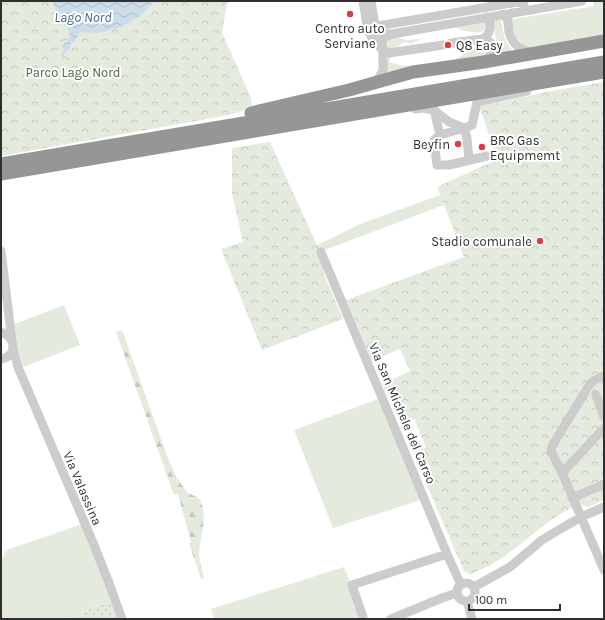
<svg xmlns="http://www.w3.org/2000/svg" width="605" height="620" viewBox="0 0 605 620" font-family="Karla,sans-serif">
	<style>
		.grass { fill: #e4ebde }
		.forest { fill: url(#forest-firs) }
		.park { fill: url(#park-crowns) }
		.garden { fill: url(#garden-dots) }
		.water { fill: url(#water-waves) }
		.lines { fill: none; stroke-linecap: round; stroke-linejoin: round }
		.stream { stroke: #ccdce9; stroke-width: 2 }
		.minor { stroke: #ccc; stroke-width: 9 }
		.highway { stroke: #969696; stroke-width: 13 }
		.poi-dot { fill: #d83f42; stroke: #fff; stroke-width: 1.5 }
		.labels { text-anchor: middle; stroke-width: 4; stroke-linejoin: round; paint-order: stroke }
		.poi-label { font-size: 13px; fill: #2f2f2f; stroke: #fff; text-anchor: start }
		.park-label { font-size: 13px; fill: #506740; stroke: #fff }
		.street-label { font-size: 13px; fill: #2f2f2f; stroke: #fff }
		.water-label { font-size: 14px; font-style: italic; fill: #436b8b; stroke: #fff }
	</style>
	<defs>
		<pattern id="forest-firs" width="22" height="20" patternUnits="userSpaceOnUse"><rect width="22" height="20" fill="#e4ebde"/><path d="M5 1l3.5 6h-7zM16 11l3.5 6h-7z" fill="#c4cabf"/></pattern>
		<pattern id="park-crowns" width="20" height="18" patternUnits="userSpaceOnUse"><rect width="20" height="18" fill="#e4ebde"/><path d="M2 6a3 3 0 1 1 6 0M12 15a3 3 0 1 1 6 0" fill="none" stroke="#c4cabf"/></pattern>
		<pattern id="garden-dots" width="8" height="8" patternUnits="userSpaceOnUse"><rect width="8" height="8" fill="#e4ebde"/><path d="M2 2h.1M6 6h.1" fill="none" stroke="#c4cabf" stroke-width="1.8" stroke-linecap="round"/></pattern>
		<pattern id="water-waves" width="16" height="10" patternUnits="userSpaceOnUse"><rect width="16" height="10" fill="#ccdce9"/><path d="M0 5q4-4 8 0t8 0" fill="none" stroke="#b0bdc8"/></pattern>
	</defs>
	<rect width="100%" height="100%" fill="#fff"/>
	<path class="grass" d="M 598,1 L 604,1 L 604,35 L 533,49 L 521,45 L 514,35 L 510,16 L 512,15 L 513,19 L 594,6 L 593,2 Z
		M 500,19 L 501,20 C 503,32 504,41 512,50 L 512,52 L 497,54 L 497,46 L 493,21 Z
		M 485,21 L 487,28 C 478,37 462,30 451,26 Z
		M 394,36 L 406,40 L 419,39 L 419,40 L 411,44 L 406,42 L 401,43 L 398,48 L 393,50 L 387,48 L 386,38 Z
		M 484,47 L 488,48 L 489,49 L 488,56 L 384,76 L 387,57 L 391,57 L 389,62 L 403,66 L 404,65 L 411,67 L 454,60 L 475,48 Z
		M 440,195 L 444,205 L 325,250 L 317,245 L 360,224 Z
		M 64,305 L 80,345 L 23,367 L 12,325 Z
		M 378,399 L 421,500 L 333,528 L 294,430 Z
		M 82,524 L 113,600 L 66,619 L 1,619 L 1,560 L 7,550 Z
		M 344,567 L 365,619 L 214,619 L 211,609 Z"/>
	<path class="forest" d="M 122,330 L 169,461 L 177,478 L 188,493 L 197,497 L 201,501 L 204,515 L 203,528 L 200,544 L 199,553 L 200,562 L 204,578 L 201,579 L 189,543 L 191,542 L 178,494 L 174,495 L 116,332 Z"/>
	<path class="park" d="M 1,1 L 230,1 L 227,3 L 222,33 L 251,98 L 252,108 L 229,115 L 1,156 Z
		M 604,82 L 604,500 L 588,507 L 578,504 C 565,511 548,521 537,531 C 516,547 496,566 470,574 L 464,571 L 413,453 L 426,447 L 414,419 L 401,425 L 382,384 L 410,371 L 400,349 L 372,361 L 346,300 L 464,257 L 437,187 L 498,159 L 479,106 L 557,90 Z
		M 270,142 L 317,245 L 325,250 L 323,271 L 343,319 L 262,350 L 221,249 L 243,242 L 232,193 L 232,148 Z"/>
	<path class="garden" d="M 113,600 L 119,619 L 66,619 Z"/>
	<path class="water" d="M 52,1 L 154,1 C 139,23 107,36 80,32 L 74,42 L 70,44 L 70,47 L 68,51 L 62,48 L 64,43 L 66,42 L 70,36 L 68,28 L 60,20 Z"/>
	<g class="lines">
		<path class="stream" d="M 62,56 L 65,50"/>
		<path class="minor" d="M 363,1 L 367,25 L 370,35 L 383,51 L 383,71 L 376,82
			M 371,1 L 375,25 L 378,26 L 523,1 L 525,11
			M 503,14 C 509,19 508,25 509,32 C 512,44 520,50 531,52
			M 367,25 C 376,34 379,34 392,34 L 582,1
			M 392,34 L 384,37 L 382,43 L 383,51 L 389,53 L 443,45
			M 483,39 C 499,44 495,54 484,61
			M 451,43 L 483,39 C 490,34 493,25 487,17
			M 415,109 L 422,108 L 434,110 L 449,122 L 464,128 L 472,125 L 477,102 L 527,91
			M 434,110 L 440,135 L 464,128 L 467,138 L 469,160
			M 440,135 L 434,140 L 437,165 L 449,165 L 487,156
			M 1,251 L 12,341
			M 321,252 L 396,431 L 447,554 L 461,585
			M 1,332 C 16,337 18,356 1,359
			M 13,348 L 18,367 L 94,545 L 109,583 L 122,619
			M 596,395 L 604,417
			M 604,428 L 562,473 L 604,570
			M 562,473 L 551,451 L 552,446 L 590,384 L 595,380 L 604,376
			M 572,498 L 604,484
			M457 592a9 9 0 1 1 18 0a9 9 0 1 1-18 0Z
			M 474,587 L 510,567 L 542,540 L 552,534 L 581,517 L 604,507
			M 467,601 L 472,619
			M 363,617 L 352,585 L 447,554
			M 391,619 L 442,598 L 457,593"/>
		<path class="highway" d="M 251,113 L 349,90 L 413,72 L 484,62 L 604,41
			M 1,164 L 604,62
			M 1,174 L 604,72"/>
	</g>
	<g class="poi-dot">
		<circle cx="350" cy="14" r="4"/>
		<circle cx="448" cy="45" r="4"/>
		<circle cx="458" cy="144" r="4"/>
		<circle cx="482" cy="147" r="4"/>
		<circle cx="540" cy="241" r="4"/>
	</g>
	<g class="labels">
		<g class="poi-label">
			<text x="350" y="33" text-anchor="middle">Centro auto<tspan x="350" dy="15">Serviane</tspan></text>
			<text x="456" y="50">Q8 Easy</text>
			<text x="490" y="145">BRC Gas<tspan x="490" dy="15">Equipmemt</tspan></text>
			<text x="450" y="149" text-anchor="end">Beyfin</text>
			<text x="532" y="246" text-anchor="end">Stadio comunale</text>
		</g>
		<g class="park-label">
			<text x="73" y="77">Parco Lago Nord</text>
		</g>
		<g class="street-label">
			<text transform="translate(403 413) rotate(67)" y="5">Via San Michele del Carso</text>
			<text transform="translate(83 488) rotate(67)" y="5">Via Valassina</text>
		</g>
		<g class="water-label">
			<text x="83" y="22">Lago Nord</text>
		</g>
	</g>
	<rect width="605" height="620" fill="none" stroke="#2f2f2f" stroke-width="4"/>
	<path d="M469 604v6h91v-6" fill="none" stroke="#2f2f2f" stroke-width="2"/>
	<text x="475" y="604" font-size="12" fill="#2f2f2f" stroke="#ffffff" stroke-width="3" paint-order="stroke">100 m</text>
</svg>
